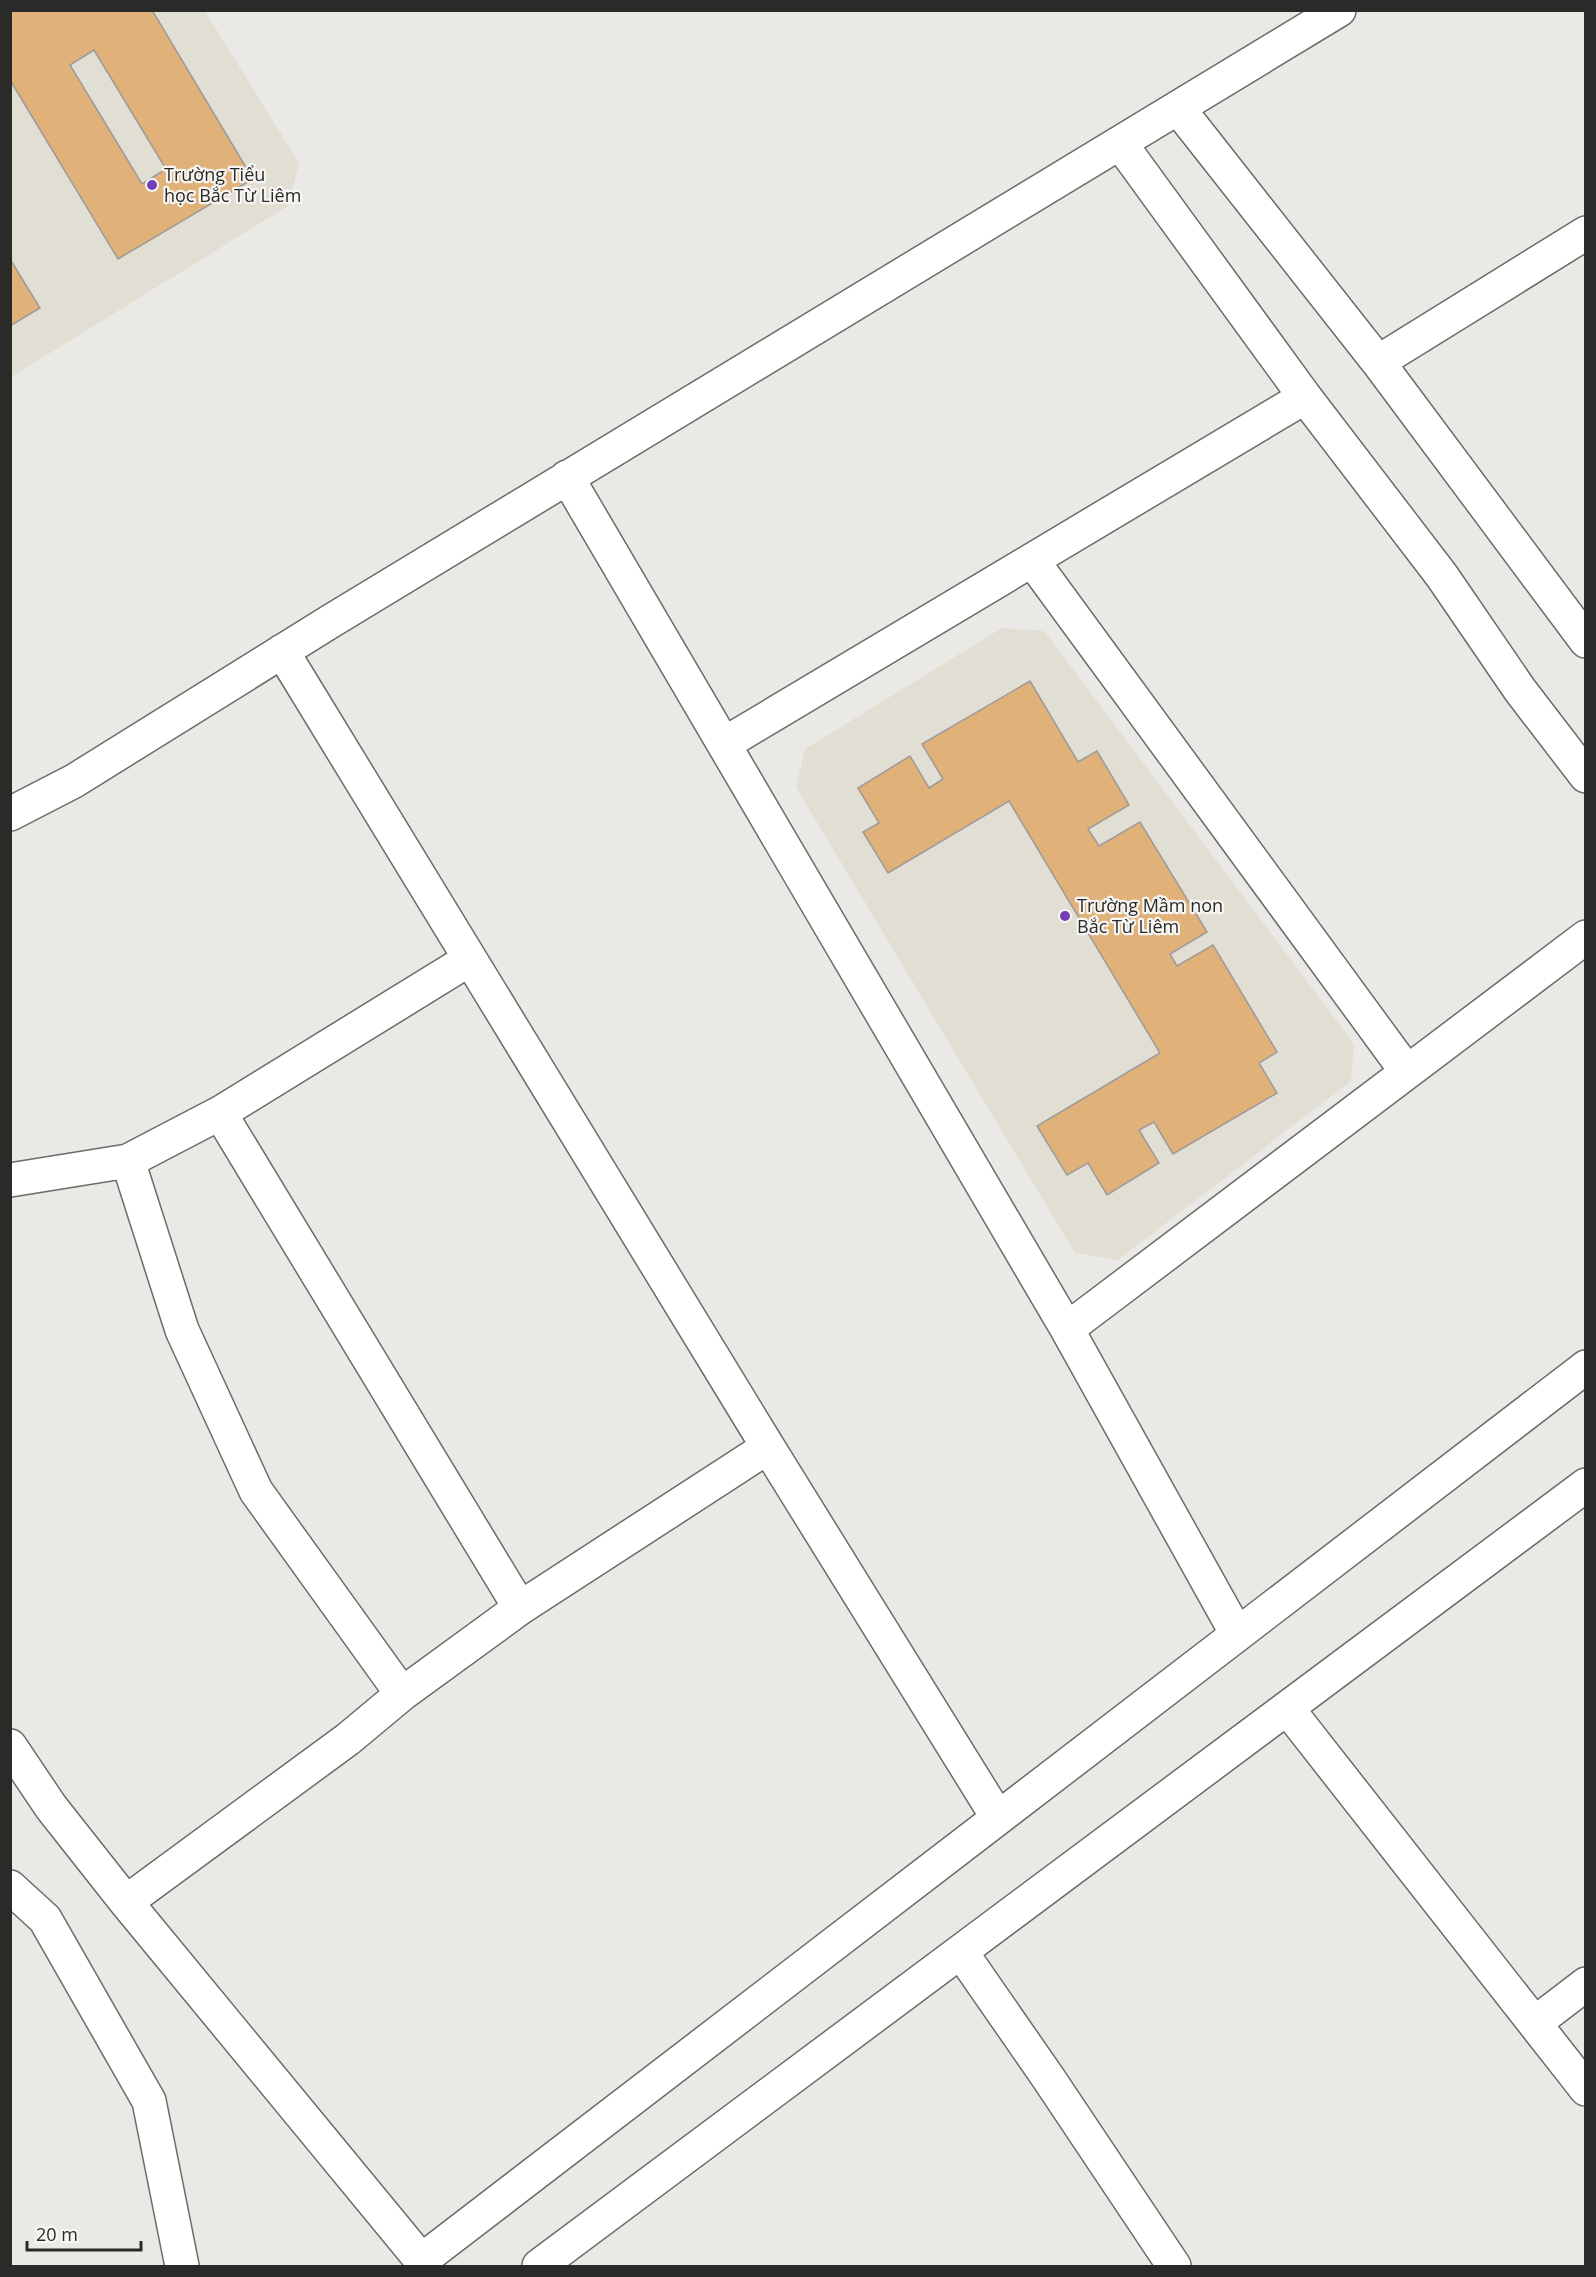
<svg xmlns="http://www.w3.org/2000/svg" width="1596" height="2277" viewBox="0 0 1596 2277" font-family="'Open Sans',sans-serif">
	<style>
		.built { fill: #e1dfd4 }
		.building { fill: #e1b17a; stroke: #9d9a98; stroke-width: 1.5; fill-rule: evenodd }
		.lines { fill: none; stroke-linecap: round; stroke-linejoin: round }
		.minor-casing { stroke: #6c6b68; stroke-width: 36 }
		.minor { stroke: #fff; stroke-width: 33 }
		.poi-dot { fill: #723fb6; stroke: #f7f6f3; stroke-width: 2 }
		.labels { text-anchor: middle; stroke-width: 4.5; stroke-linejoin: round; paint-order: stroke }
		.poi-label { font-size: 18px; fill: #2a2a29; stroke: #f7f6f3; text-anchor: start }
	</style>
	<rect width="100%" height="100%" fill="#eae9e5"/>
	<path class="built" d="M 11,11 L 205,11 L 299,163 L 288,206 L 11,377 Z
		M 1002,628 L 1044,631 L 1354,1044 L 1351,1081 L 1118,1260 L 1075,1253 L 796,787 L 805,749 Z"/>
	<path class="building" d="M 10,10 L 152,10 L 253,179 L 118,259 L 10,80 ZM 94,50 L 166,169 L 142,184 L 70,65 Z
		M 10,259 L 40,308 L 10,326 Z
		M 1030,681 L 1078,762 L 1097,751 L 1129,805 L 1088,829 L 1099,846 L 1140,822 L 1207,932 L 1170,954 L 1177,966 L 1213,945 L 1277,1052 L 1259,1063 L 1277,1093 L 1173,1154 L 1154,1122 L 1139,1130 L 1159,1163 L 1107,1195 L 1088,1163 L 1067,1175 L 1037,1126 L 1160,1053 L 1009,801 L 888,873 L 863,832 L 879,823 L 858,788 L 910,756 L 929,788 L 943,779 L 922,744 Z"/>
	<g class="lines">
		<g class="minor-casing">
			<path id="minor" d="M 1178,108 L 1378,362 L 1586,641
				M 1120,143 L 1305,397 L 1442,576 L 1520,690 L 1586,776
				M 1378,362 L 1586,233
				M 567,477 L 1067,1329 L 1237,1634
				M 1032,560 L 1407,1072
				M 282,651 L 768,1447
				M 724,744 L 1305,397
				M 10,814 L 74,781 L 331,621 L 1339,10
				M 220,1113 L 520,1608
				M 128,1161 L 182,1330 L 256,1491 L 402,1694
				M 10,1180 L 128,1161 L 220,1113 L 470,959
				M 1067,1329 L 1586,937
				M 1287,1708 L 1586,2089
				M 10,1746 L 51,1807 L 126,1902 L 426,2266
				M 10,1887 L 45,1919 L 149,2101 L 182,2266
				M 126,1902 L 348,1739 L 402,1694 L 520,1608 L 768,1447 L 998,1818
				M 961,1952 L 1049,2079 L 1174,2266
				M 1535,2023 L 1586,1984
				M 422,2260 L 1586,1367
				M 539,2266 L 1586,1485"/>
		</g>
		<use href="#minor" class="minor"/>
	</g>
	<g class="poi-dot">
		<circle cx="152" cy="185" r="6"/>
		<circle cx="1065" cy="916" r="6"/>
	</g>
	<g class="labels">
		<g class="poi-label">
			<text x="164" y="181">Trường Tiểu<tspan x="164" dy="21">học Bắc Từ Liêm</tspan></text>
			<text x="1077" y="912">Trường Mầm non<tspan x="1077" dy="21">Bắc Từ Liêm</tspan></text>
		</g>
	</g>
	<rect width="1596" height="2277" fill="none" stroke="#2a2a29" stroke-width="24"/>
	<path d="M27 2241v9h114v-9" fill="none" stroke="#2a2a29" stroke-width="3"/>
	<text x="36" y="2241" font-size="18" fill="#2a2a29" stroke="#f7f6f3" stroke-width="4.5" paint-order="stroke">20 m</text>
</svg>
